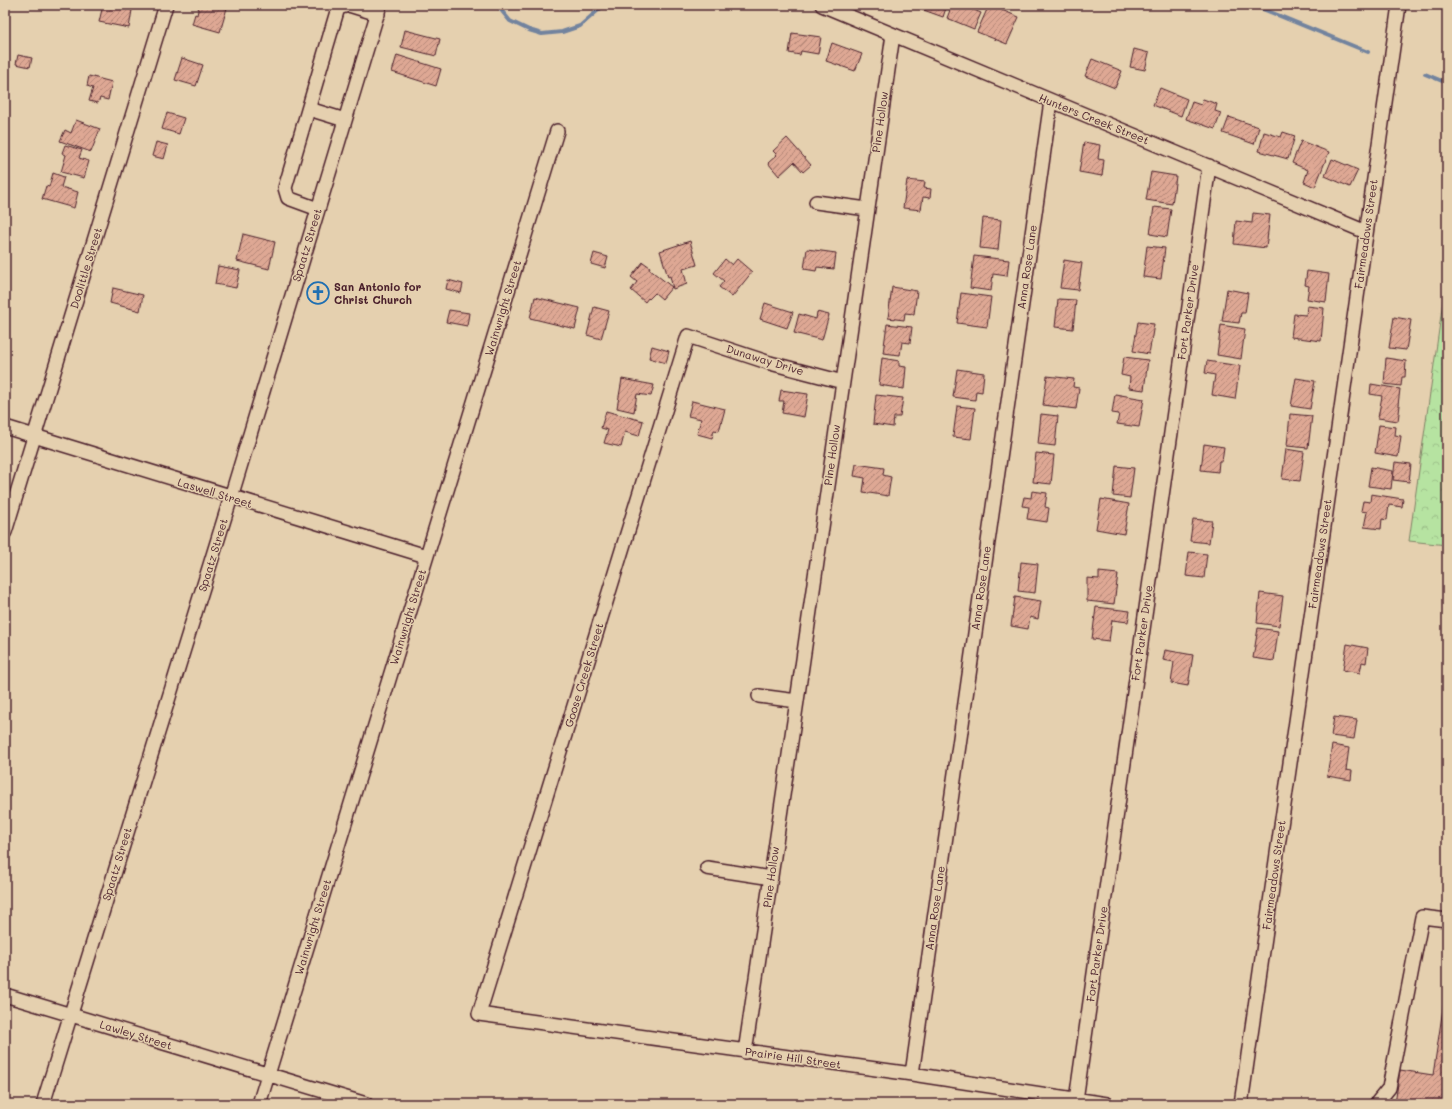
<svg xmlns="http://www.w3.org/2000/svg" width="1452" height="1109" viewBox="0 0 1452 1109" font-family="Mali,sans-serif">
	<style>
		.forest { fill: url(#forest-crowns); stroke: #808166 }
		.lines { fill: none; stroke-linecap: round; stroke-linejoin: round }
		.stream { stroke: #72839e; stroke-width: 4 }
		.building { fill: url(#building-hatch); stroke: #4a1f2b }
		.minor-casing { stroke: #4a1f2b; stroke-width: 16 }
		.minor { stroke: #e5d0af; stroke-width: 13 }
		.labels { text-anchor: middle; stroke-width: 3; stroke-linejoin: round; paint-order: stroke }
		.street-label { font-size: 11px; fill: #4a1f2b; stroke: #e5d0af }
		.poi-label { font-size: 11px; font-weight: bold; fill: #4a1f2b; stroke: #e5d0af; text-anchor: start }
	</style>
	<defs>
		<pattern id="forest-crowns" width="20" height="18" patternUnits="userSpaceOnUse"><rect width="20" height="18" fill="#b6e3a1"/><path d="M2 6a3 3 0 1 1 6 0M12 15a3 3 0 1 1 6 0" fill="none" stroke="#9ec28b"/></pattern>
		<pattern id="building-hatch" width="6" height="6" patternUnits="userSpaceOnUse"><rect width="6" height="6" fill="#dea894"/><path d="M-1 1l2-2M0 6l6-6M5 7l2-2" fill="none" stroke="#b68879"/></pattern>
	</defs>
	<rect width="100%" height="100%" fill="#e5d0af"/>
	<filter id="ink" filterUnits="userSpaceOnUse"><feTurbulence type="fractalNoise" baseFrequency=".025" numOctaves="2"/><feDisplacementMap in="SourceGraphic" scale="8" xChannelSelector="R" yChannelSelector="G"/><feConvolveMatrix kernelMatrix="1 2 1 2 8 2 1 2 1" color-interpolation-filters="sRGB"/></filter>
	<g filter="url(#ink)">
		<path class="forest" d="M 1447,273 L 1447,545 L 1409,541 Z"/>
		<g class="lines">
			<path class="stream" d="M 497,5 L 510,21 L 529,30 L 542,34 L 562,32 L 580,26 L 604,5
				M 1253,5 L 1368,52
				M 1425,74 L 1447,83"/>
		</g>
		<path class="building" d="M 5,5 L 8,5 L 5,19 Z
			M 103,5 L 132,10 L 129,28 L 99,22 Z
			M 199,5 L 217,5 L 227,8 L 220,32 L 192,24 L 195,14 L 197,15 Z
			M 919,5 L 947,5 L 943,17 L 918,8 Z
			M 952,5 L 962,5 L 981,13 L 974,29 L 947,18 Z
			M 989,5 L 1019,17 L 1007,44 L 977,32 Z
			M 405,30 L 440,39 L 436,56 L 401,47 Z
			M 792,33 L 821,37 L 818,54 L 801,51 L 800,55 L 789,53 Z
			M 832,43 L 862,54 L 855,71 L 826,61 Z
			M 1134,49 L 1149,53 L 1145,70 L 1130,67 Z
			M 18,55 L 32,58 L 30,67 L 16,64 Z
			M 397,55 L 441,69 L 436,86 L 392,72 Z
			M 182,58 L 203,65 L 196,86 L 175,80 Z
			M 1092,59 L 1122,71 L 1115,88 L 1085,76 Z
			M 89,76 L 112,82 L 108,100 L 100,98 L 98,103 L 89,101 L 93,88 L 87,86 Z
			M 1160,88 L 1187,99 L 1181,116 L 1153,105 Z
			M 1203,99 L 1217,104 L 1215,111 L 1221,113 L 1215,129 L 1186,119 L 1192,102 L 1201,105 Z
			M 167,113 L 184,118 L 179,134 L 162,129 Z
			M 1229,117 L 1259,127 L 1254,144 L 1223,133 Z
			M 76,120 L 100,129 L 91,152 L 60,141 L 65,130 L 71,133 Z
			M 1264,132 L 1281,137 L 1283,132 L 1295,136 L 1288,159 L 1259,151 Z
			M 787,138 L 811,165 L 803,172 L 794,162 L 779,176 L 768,163 L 777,155 L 773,151 Z
			M 1301,141 L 1329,152 L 1315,187 L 1304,182 L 1308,170 L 1292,163 Z
			M 156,142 L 168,145 L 164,159 L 152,156 Z
			M 1084,142 L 1100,145 L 1098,159 L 1104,160 L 1102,176 L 1079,172 Z
			M 65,145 L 82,150 L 79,158 L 89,161 L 84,178 L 61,172 L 66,155 L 62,153 Z
			M 1332,159 L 1358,170 L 1350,187 L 1325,176 Z
			M 1151,172 L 1176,176 L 1172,204 L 1146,200 Z
			M 53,173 L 64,177 L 61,187 L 78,192 L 74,208 L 42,199 L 46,186 L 49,187 Z
			M 907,180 L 925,182 L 924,188 L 931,189 L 930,198 L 923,197 L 921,210 L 903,208 Z
			M 1154,207 L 1171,209 L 1167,237 L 1150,234 Z
			M 1253,213 L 1270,215 L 1266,248 L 1234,244 L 1236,221 L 1252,223 Z
			M 983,218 L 1001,220 L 998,250 L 980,248 Z
			M 243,234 L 275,242 L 269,269 L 237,261 Z
			M 690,241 L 697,265 L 683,269 L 687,284 L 673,289 L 670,276 L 668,277 L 660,251 Z
			M 1147,246 L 1165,248 L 1161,279 L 1143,277 Z
			M 807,249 L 836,253 L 834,269 L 817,267 L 816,271 L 804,269 Z
			M 594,253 L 608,257 L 605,268 L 591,264 Z
			M 974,256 L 1009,260 L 1007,276 L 993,274 L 991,291 L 970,288 Z
			M 725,259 L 732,265 L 737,259 L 752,272 L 732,297 L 719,287 L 724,281 L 714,273 Z
			M 1064,260 L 1082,263 L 1078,290 L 1060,288 Z
			M 643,262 L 650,267 L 649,269 L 672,287 L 662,299 L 655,293 L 649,299 L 648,298 L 645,302 L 631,290 L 637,282 L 631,277 Z
			M 218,266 L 240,270 L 236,288 L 215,284 Z
			M 1307,271 L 1329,274 L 1326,302 L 1307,299 L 1309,286 L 1305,285 Z
			M 448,280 L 463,284 L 461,293 L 446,289 Z
			M 892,287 L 917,291 L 914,314 L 905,313 L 904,320 L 888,318 Z
			M 113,288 L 143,295 L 140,311 L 110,303 Z
			M 1227,289 L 1248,293 L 1245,313 L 1241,313 L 1239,323 L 1222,321 Z
			M 961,293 L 991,297 L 987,327 L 957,323 Z
			M 535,297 L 580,308 L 575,329 L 530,318 Z
			M 1058,299 L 1076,300 L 1073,329 L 1055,327 Z
			M 765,303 L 793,312 L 787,328 L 760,319 Z
			M 1307,306 L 1324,308 L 1321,341 L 1291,337 L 1294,314 L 1306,315 Z
			M 594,307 L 609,311 L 601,339 L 587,335 Z
			M 449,310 L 469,313 L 467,326 L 446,322 Z
			M 817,312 L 829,315 L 822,340 L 794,333 L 799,314 L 816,319 Z
			M 1394,317 L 1411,320 L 1406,350 L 1389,348 Z
			M 1138,322 L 1154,324 L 1149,354 L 1133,351 Z
			M 887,324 L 912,327 L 910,343 L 902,342 L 900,355 L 883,353 Z
			M 1221,325 L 1245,329 L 1241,359 L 1217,355 Z
			M 652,346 L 669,351 L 666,363 L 649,358 Z
			M 1124,357 L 1148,360 L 1144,390 L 1129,388 L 1130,377 L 1121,375 Z
			M 882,358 L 899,361 L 899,366 L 906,367 L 904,389 L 879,385 Z
			M 1386,358 L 1406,361 L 1405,377 L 1402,377 L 1401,386 L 1384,384 Z
			M 1207,361 L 1240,366 L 1235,399 L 1212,395 L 1215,375 L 1205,373 Z
			M 957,369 L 984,373 L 982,392 L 976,391 L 975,400 L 953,397 Z
			M 1047,376 L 1074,379 L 1073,387 L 1079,388 L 1076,409 L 1043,405 Z
			M 1296,378 L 1315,381 L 1310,409 L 1291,406 Z
			M 622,379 L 654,385 L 651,396 L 637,394 L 634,412 L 617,408 Z
			M 1371,384 L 1400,389 L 1398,405 L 1400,405 L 1398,421 L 1378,418 L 1382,396 L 1370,394 Z
			M 781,390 L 808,394 L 804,417 L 782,413 L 784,401 L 779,401 Z
			M 1115,394 L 1144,399 L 1139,427 L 1117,424 L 1119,414 L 1112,413 Z
			M 876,395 L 903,398 L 900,417 L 894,417 L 893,427 L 873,424 Z
			M 692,401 L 725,409 L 719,431 L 714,430 L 712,438 L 697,434 L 701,419 L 688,416 Z
			M 957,406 L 975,408 L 971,439 L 953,437 Z
			M 606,411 L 643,421 L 639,436 L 625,432 L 621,447 L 604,443 L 608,430 L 601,428 Z
			M 1041,414 L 1058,416 L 1055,446 L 1038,444 Z
			M 1290,414 L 1312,416 L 1308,448 L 1287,446 Z
			M 1379,425 L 1396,427 L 1395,435 L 1401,436 L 1398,457 L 1375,453 Z
			M 1204,444 L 1224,447 L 1222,461 L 1219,461 L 1218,472 L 1201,470 Z
			M 1286,449 L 1304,452 L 1300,481 L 1282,479 Z
			M 1036,453 L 1054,455 L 1051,484 L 1033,482 Z
			M 1395,462 L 1411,464 L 1409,482 L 1393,480 Z
			M 856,464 L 884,468 L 883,475 L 891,477 L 888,496 L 863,492 L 865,478 L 854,476 Z
			M 1116,466 L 1134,468 L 1130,498 L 1113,496 Z
			M 1371,467 L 1393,471 L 1391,489 L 1368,486 Z
			M 1032,491 L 1047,493 L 1045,507 L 1049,508 L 1047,522 L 1027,519 L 1029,507 L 1022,506 L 1024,497 L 1031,498 Z
			M 1371,494 L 1403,499 L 1402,507 L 1389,505 L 1387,520 L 1382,519 L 1381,529 L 1364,527 L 1367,512 L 1361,511 L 1363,501 L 1370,502 Z
			M 1101,499 L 1129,504 L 1124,534 L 1096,529 Z
			M 1193,519 L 1212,521 L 1209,543 L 1190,541 Z
			M 1189,552 L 1207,554 L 1204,578 L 1186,576 Z
			M 1021,562 L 1038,564 L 1035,593 L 1018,591 Z
			M 1099,572 L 1118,574 L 1114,604 L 1087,601 L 1087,578 L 1099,579 Z
			M 1260,593 L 1283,596 L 1279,626 L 1257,623 Z
			M 1015,597 L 1041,601 L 1038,619 L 1030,617 L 1028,629 L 1011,626 Z
			M 1096,607 L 1130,611 L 1128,622 L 1112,620 L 1109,641 L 1092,639 Z
			M 1258,628 L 1278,631 L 1274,661 L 1253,658 Z
			M 1347,644 L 1368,648 L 1366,663 L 1362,662 L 1360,673 L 1343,670 Z
			M 1165,650 L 1193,655 L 1188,686 L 1171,683 L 1174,662 L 1163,660 Z
			M 1334,717 L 1357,720 L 1354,739 L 1331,736 Z
			M 1332,745 L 1349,748 L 1346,770 L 1352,771 L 1351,780 L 1327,776 Z
			M 1447,982 L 1447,1104 L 1395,1104 L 1400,1070 L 1433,1075 Z"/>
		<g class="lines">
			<g class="minor-casing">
				<path id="minor" d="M 349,5 L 378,14
					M 822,5 L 1366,232
					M 309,109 L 345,120
					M 816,202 L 867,209
					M 318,209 L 288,198 L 285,188 L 338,8 L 348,5
					M 843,382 L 770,363 L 688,336 L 479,1014 L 912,1074 L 1107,1104
					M 5,427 L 426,556
					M 5,532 L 166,5
					M 759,696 L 797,701
					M 707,868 L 771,878
					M 5,995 L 366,1104
					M 745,1052 L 797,701 L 893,35
					M 912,1074 L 1051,101
					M 1076,1100 L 1209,166
					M 43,1104 L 231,497 L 380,5
					M 259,1104 L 557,131
					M 1241,1104 L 1399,5
					M 1376,1104 L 1389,1088 L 1422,917 L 1447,920"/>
			</g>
			<use href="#minor" class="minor"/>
		</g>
	</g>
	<defs>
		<g id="church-ring" transform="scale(1.15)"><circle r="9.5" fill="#e5d0af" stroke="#1f6fb2" stroke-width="1.5"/><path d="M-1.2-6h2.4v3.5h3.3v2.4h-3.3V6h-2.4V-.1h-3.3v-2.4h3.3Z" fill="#1f6fb2"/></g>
	</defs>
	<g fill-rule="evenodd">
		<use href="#church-ring" x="318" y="293"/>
	</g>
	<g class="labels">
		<g class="street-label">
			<text transform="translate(1094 119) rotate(22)" y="4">Hunters Creek Street</text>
			<text transform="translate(880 122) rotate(-82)" y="4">Pine Hollow</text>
			<text transform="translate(1366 234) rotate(-82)" y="4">Fairmeadows Street</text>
			<text transform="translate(307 245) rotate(-73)" y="4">Spaatz Street</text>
			<text transform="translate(1027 267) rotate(-82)" y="4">Anna Rose Lane</text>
			<text transform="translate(86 268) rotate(-73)" y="4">Doolittle Street</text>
			<text transform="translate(503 308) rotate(-73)" y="4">Wainwright Street</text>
			<text transform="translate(1188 312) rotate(-82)" y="4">Fort Parker Drive</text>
			<text transform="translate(765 360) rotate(17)" y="4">Dunaway Drive</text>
			<text transform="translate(832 455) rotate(-82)" y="4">Pine Hollow</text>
			<text transform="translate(215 493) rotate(17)" y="4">Laswell Street</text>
			<text transform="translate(1320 554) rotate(-82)" y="4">Fairmeadows Street</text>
			<text transform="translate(213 555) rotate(-73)" y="4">Spaatz Street</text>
			<text transform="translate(981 588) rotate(-82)" y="4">Anna Rose Lane</text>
			<text transform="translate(408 617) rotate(-73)" y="4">Wainwright Street</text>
			<text transform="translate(1142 633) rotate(-82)" y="4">Fort Parker Drive</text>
			<text transform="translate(584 675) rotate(-73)" y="4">Goose Creek Street</text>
			<text transform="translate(117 864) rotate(-73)" y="4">Spaatz Street</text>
			<text transform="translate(1274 875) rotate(-82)" y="4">Fairmeadows Street</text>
			<text transform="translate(771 877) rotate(-82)" y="4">Pine Hollow</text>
			<text transform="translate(935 908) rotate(-82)" y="4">Anna Rose Lane</text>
			<text transform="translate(313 927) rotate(-73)" y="4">Wainwright Street</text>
			<text transform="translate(1097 954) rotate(-82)" y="4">Fort Parker Drive</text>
			<text transform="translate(136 1035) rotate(17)" y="4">Lawley Street</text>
			<text transform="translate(793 1058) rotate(8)" y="4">Prairie Hill Street</text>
		</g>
		<g class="poi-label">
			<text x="334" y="291">San Antonio for<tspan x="334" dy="13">Christ Church</tspan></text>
		</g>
	</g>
	<rect width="1452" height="1109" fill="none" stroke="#e5d0af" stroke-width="20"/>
	<rect x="10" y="10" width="1432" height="1089" fill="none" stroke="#4a1f2b" stroke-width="1.5" filter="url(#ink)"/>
</svg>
